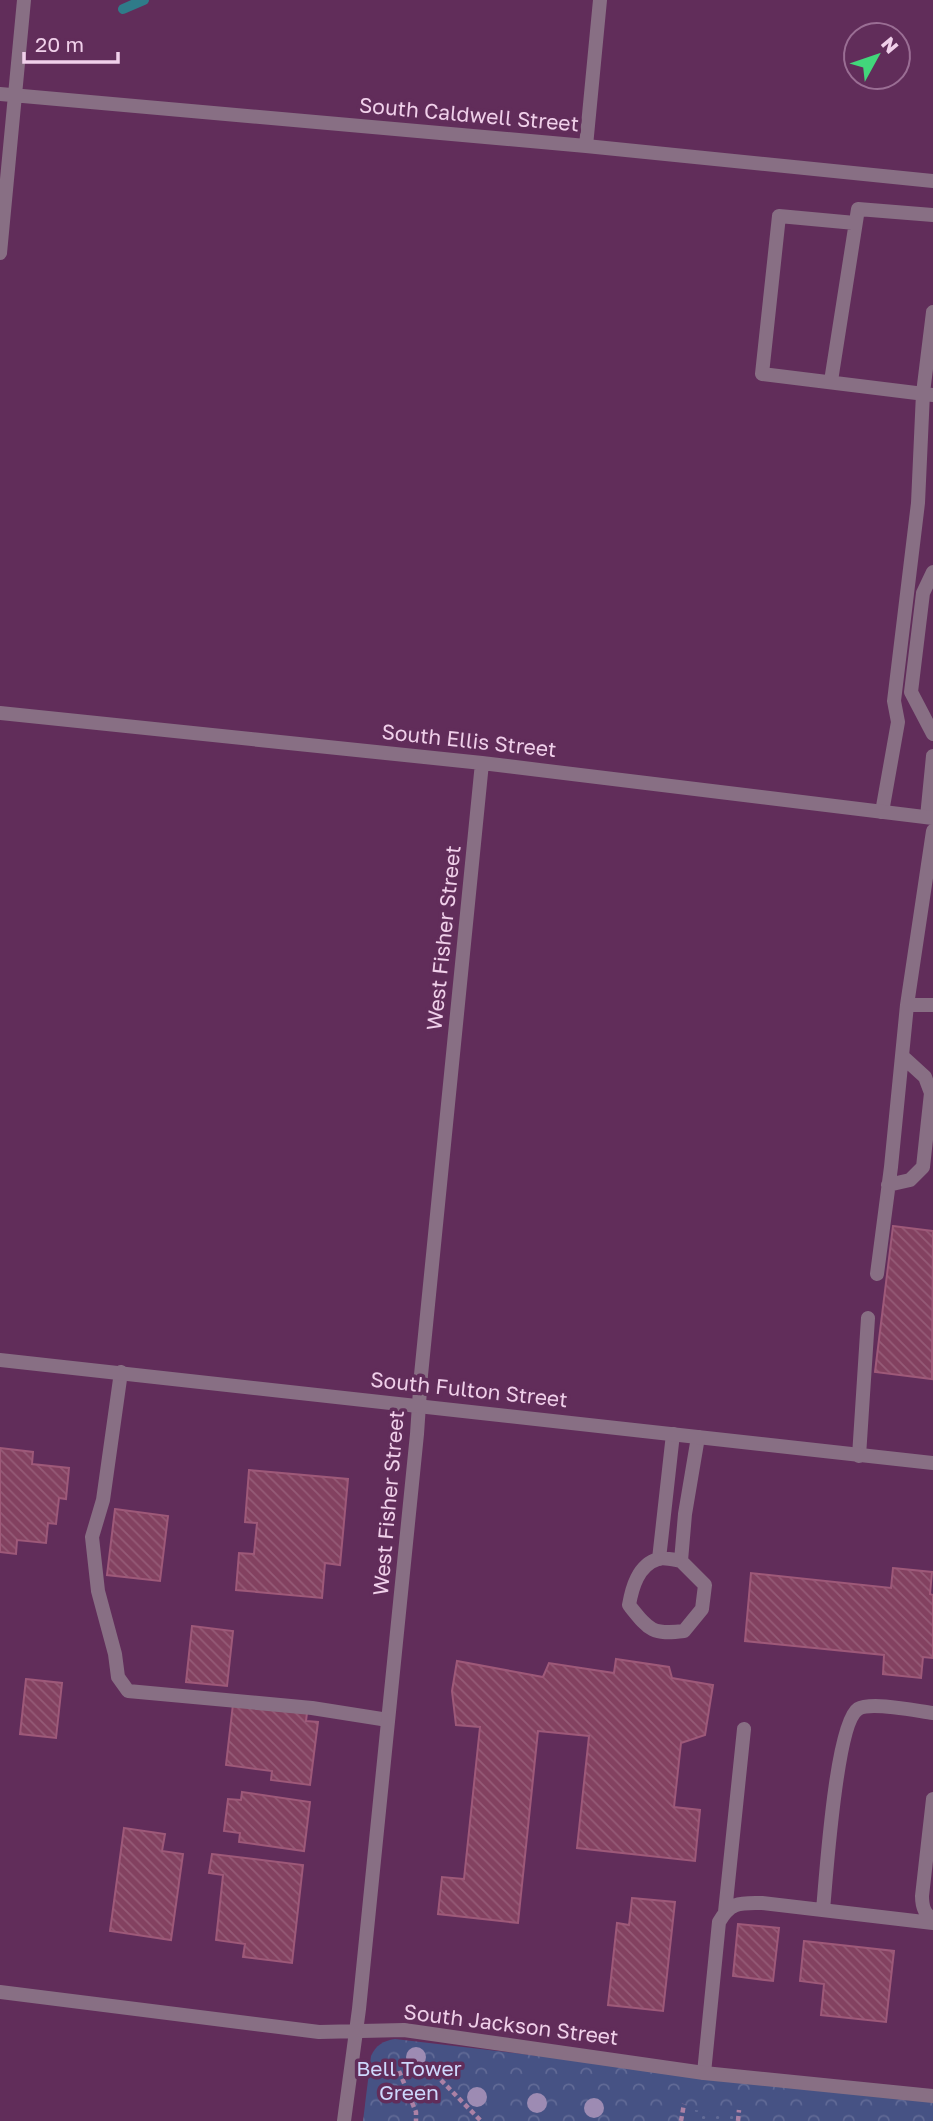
<svg xmlns="http://www.w3.org/2000/svg" width="933" height="2121" viewBox="0 0 933 2121" font-family="'Golos Text',sans-serif">
	<style>
		.park { fill: url(#park-crowns) }
		.garden { fill: url(#garden-dots) }
		.lines { fill: none; stroke-linecap: round; stroke-linejoin: round }
		.stream { stroke: #2f7b89; stroke-width: 10 }
		.building { fill: url(#building-back-hatch); stroke: #9e5979; stroke-width: 2 }
		.path { stroke: #ab81a5; stroke-width: 4.5; stroke-dasharray: 5 3.5; stroke-linecap: butt }
		.service { stroke: #886f84; stroke-width: 14 }
		.minor { stroke: #886f84; stroke-width: 14 }
		.tertiary { stroke: #886f84; stroke-width: 14 }
		.tree { fill: #9d8bb3 }
		.labels { text-anchor: middle; stroke-width: 7; stroke-linejoin: round; paint-order: stroke }
		.street-label { font-size: 21px; fill: #f0d0ea; stroke: #612d5a }
		.park-label { font-size: 21px; fill: #ced8fc; stroke: #612d5a }
	</style>
	<defs>
		<pattern id="park-crowns" width="20" height="18" patternUnits="userSpaceOnUse" patternTransform="scale(1.75)"><rect width="20" height="18" fill="#465284"/><path d="M2 6a3 3 0 1 1 6 0M12 15a3 3 0 1 1 6 0" fill="none" stroke="#616a96"/></pattern>
		<pattern id="garden-dots" width="8" height="8" patternUnits="userSpaceOnUse" patternTransform="scale(1.75)"><rect width="8" height="8" fill="#465284"/><path d="M2 2h.1M6 6h.1" fill="none" stroke="#616a96" stroke-width="1.8" stroke-linecap="round"/></pattern>
		<pattern id="building-back-hatch" width="6" height="6" patternUnits="userSpaceOnUse" patternTransform="scale(1.75)"><rect width="6" height="6" fill="#834160"/><path d="M-1 5l2 2M0 0l6 6M5-1l2 2" fill="none" stroke="#955b77"/></pattern>
	</defs>
	<rect width="100%" height="100%" fill="#612d5a"/>
	<path class="park" d="M 395,2039 L 933,2102 L 933,2121 L 363,2121 L 371,2056 C 376,2045 383,2041 395,2039 Z"/>
	<path class="garden" d="M 695,2110 L 734,2115 L 733,2121 L 694,2121 Z"/>
	<g class="lines">
		<path class="stream" d="M 123,9 L 144,0"/>
	</g>
	<path class="building" d="M 893,1226 L 933,1231 L 932,1379 L 875,1372 Z
		M 0,1448 L 33,1452 L 32,1464 L 69,1468 L 66,1499 L 59,1498 L 56,1524 L 48,1523 L 46,1543 L 17,1540 L 16,1554 L 0,1552 Z
		M 249,1470 L 348,1479 L 340,1565 L 325,1563 L 322,1598 L 236,1590 L 239,1553 L 254,1554 L 257,1523 L 245,1522 Z
		M 115,1509 L 168,1516 L 160,1581 L 107,1575 Z
		M 893,1568 L 932,1572 L 930,1594 L 933,1595 L 933,1658 L 923,1657 L 921,1678 L 883,1674 L 884,1655 L 745,1641 L 751,1573 L 891,1588 Z
		M 192,1626 L 233,1631 L 227,1686 L 186,1682 Z
		M 616,1659 L 669,1667 L 672,1678 L 713,1685 L 705,1735 L 681,1743 L 674,1807 L 700,1810 L 695,1861 L 577,1848 L 589,1736 L 538,1731 L 518,1923 L 438,1914 L 442,1877 L 464,1879 L 480,1727 L 456,1725 L 452,1691 L 457,1661 L 543,1677 L 549,1663 L 614,1673 Z
		M 26,1679 L 62,1683 L 56,1738 L 20,1734 Z
		M 233,1704 L 307,1713 L 306,1721 L 318,1722 L 310,1785 L 271,1780 L 272,1771 L 226,1765 Z
		M 242,1792 L 310,1802 L 304,1851 L 239,1842 L 240,1833 L 224,1831 L 228,1799 L 241,1800 Z
		M 124,1828 L 165,1834 L 162,1851 L 183,1854 L 171,1940 L 110,1931 Z
		M 212,1854 L 303,1865 L 292,1963 L 243,1957 L 245,1944 L 216,1940 L 223,1875 L 209,1873 Z
		M 632,1898 L 675,1902 L 663,2011 L 608,2005 L 617,1923 L 629,1925 Z
		M 738,1924 L 779,1928 L 773,1981 L 733,1976 Z
		M 804,1941 L 894,1951 L 886,2022 L 821,2015 L 824,1984 L 800,1981 Z"/>
	<g class="lines">
		<path class="path" d="M 399,2071 L 416,2112 L 416,2121
			M 435,2074 L 481,2121
			M 681,2121 L 684,2104
			M 738,2121 L 739,2110"/>
		<path class="service" d="M 855,223 L 779,216 L 762,374 L 933,395
			M 831,381 L 858,209 L 933,215
			M 933,572 L 923,593 L 911,692 L 933,734
			M 882,812 L 898,722 L 894,701 L 918,503 L 923,393 L 933,312
			M 927,817 L 933,756
			M 907,1005 L 933,1005
			M 888,1185 L 910,1180 L 923,1167 L 931,1093 L 925,1077 L 902,1056
			M 877,1274 L 891,1167 L 907,1005 L 933,831
			M 121,1372 L 103,1500 L 92,1537 L 98,1591 L 115,1654 L 118,1677 L 128,1691 L 312,1708 L 388,1720
			M 859,1456 L 868,1318
			M 659,1559 L 673,1434
			M 681,1561 C 675,1560 664,1557 658,1559 C 638,1565 632,1588 629,1605 C 649,1630 652,1635 684,1631 L 702,1609 L 705,1585 L 681,1561 L 685,1514 L 698,1437
			M 933,1799 L 922,1896 C 922,1906 924,1914 933,1919
			M 823,1910 C 826,1878 836,1723 858,1709 C 871,1701 917,1711 933,1713
			M 725,1912 L 744,1729
			M 704,2073 L 719,1922 C 731,1901 741,1903 762,1903 L 933,1923"/>
		<path class="minor" d="M 0,94 L 586,146 L 933,181
			M 586,146 L 600,0
			M 0,253 L 24,0
			M 0,713 L 482,763 L 933,818
			M 0,1992 L 319,2032 L 404,2030 L 704,2073 L 933,2096
			M 344,2121 L 359,2009 L 417,1434 L 421,1375 L 482,763"/>
		<path class="tertiary" d="M 0,1360 L 933,1463"/>
	</g>
	<g class="tree">
		<circle cx="416" cy="2057" r="10"/>
		<circle cx="477" cy="2097" r="10"/>
		<circle cx="537" cy="2103" r="10"/>
		<circle cx="594" cy="2108" r="10"/>
	</g>
	<g class="labels">
		<g class="street-label">
			<text transform="translate(469 115) rotate(5)" y="7">South Caldwell Street</text>
			<text transform="translate(469 741) rotate(6)" y="7">South Ellis Street</text>
			<text transform="translate(444 938) rotate(-84)" y="7">West Fisher Street</text>
			<text transform="translate(469 1390) rotate(6)" y="7">South Fulton Street</text>
			<text transform="translate(389 1503) rotate(-85)" y="7">West Fisher Street</text>
			<text transform="translate(511 2025) rotate(7)" y="7">South Jackson Street</text>
		</g>
		<g class="park-label">
			<text x="409" y="2076">Bell Tower<tspan x="409" dy="24">Green</tspan></text>
		</g>
	</g>
	<g transform="translate(877 56) rotate(50)"><circle r="33" fill="#612d5a" stroke="#9a6e94" stroke-width="2"/>
	<path d="M0-5L12 26L0 18L-12 26Z" fill="#42d77b"/>
	<text y="-10" font-size="19" font-weight="bold" text-anchor="middle" fill="#f0d0ea">N</text>
	</g>
	<path d="M24 52v10h94v-10" fill="none" stroke="#f0d0ea" stroke-width="3.5"/>
	<text x="35" y="52" font-size="21" fill="#f0d0ea" stroke="#612d5a" stroke-width="5" paint-order="stroke">20 m</text>
</svg>
